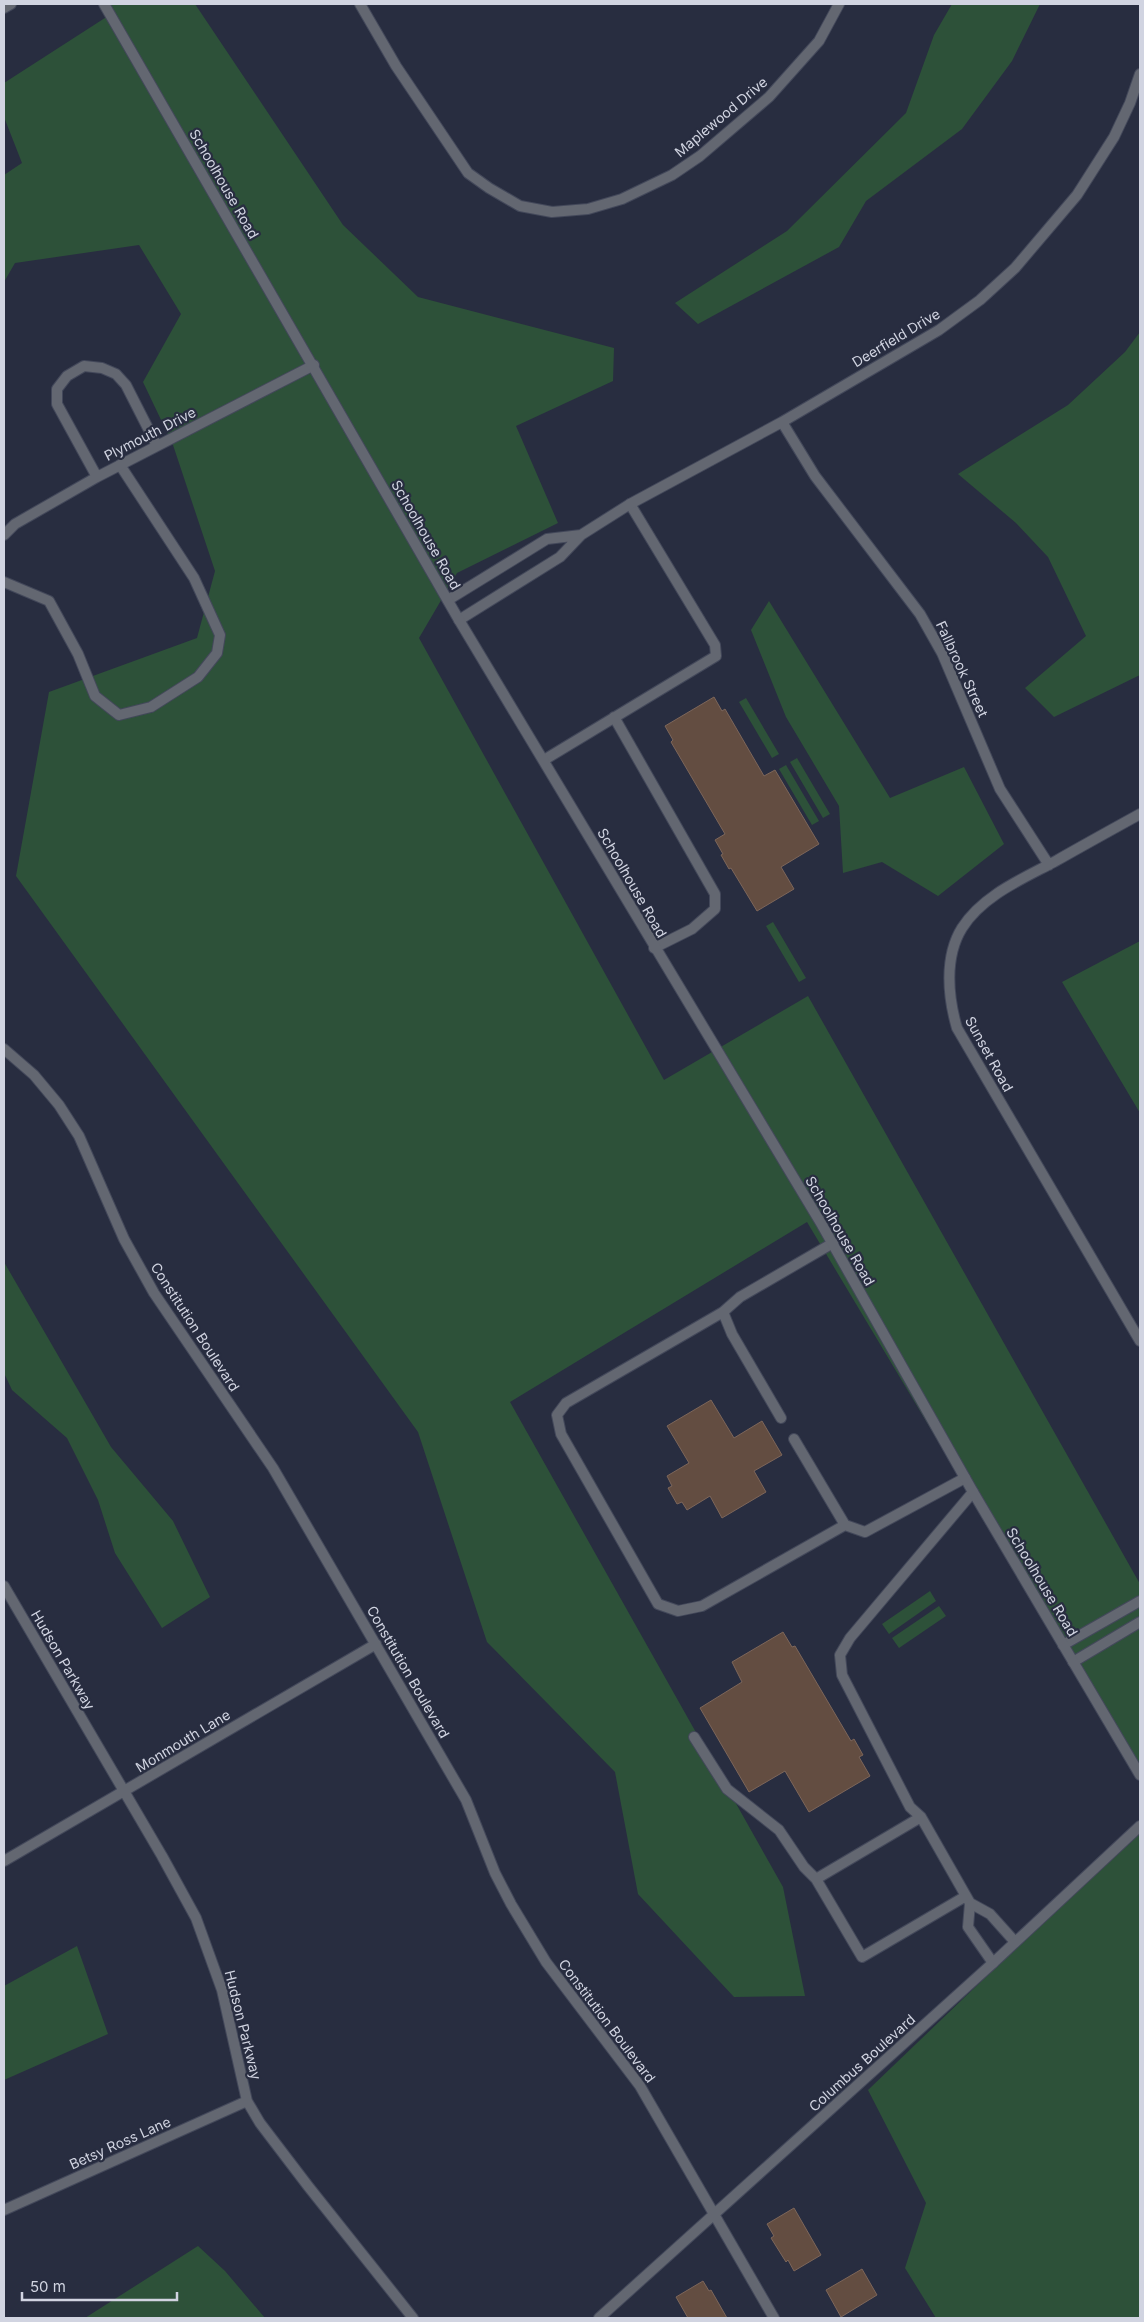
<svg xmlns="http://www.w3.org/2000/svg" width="1144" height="2322" viewBox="0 0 1144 2322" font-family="Inter,sans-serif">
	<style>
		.green { fill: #2d5139 }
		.building { fill: #634d41; stroke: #7d665a }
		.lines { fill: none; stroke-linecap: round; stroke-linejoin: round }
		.service-casing { stroke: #43485a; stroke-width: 12 }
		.minor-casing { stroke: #43485a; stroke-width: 12 }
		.tertiary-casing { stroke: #43485a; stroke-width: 12 }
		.service { stroke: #636771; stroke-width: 10 }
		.minor { stroke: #636771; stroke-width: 10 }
		.tertiary { stroke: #636771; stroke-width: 10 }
		.labels { text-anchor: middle; stroke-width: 4.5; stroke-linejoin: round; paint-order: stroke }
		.street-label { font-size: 14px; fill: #d1d4e1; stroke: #282d40 }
	</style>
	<rect width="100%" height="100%" fill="#282d40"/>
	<path class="green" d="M 102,4 L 195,4 L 343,225 L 418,297 L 614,348 L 613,381 L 516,426 L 558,523 L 457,573 L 419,638 L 664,1080 L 808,996 L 1140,1584 L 1140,1779 L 807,1222 L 510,1402 L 783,1887 L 805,1996 L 734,1997 L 638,1894 L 615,1772 L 487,1642 L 418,1432 L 16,876 L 49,692 L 197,638 L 215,571 L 173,445 L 143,382 L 181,314 L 139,245 L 15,263 L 4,282 L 4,175 L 22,163 L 4,117 L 4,83 L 108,16 Z
		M 952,4 L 1040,4 L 1012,61 L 962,129 L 866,201 L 839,247 L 698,324 L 675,303 L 787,231 L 906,113 L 934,35 Z
		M 1140,332 L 1140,675 L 1054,717 L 1025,688 L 1086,636 L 1048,557 L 1016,523 L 958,474 L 1068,405 L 1125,352 Z
		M 769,601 L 890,798 L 964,767 L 1004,844 L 938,896 L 882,862 L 843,873 L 839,806 L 786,717 L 751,630 Z
		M 746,698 L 779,754 L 772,758 L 739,702 Z
		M 797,758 L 830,814 L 823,818 L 790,762 Z
		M 786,765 L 819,821 L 812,825 L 779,769 Z
		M 773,922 L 806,978 L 799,982 L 766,926 Z
		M 1140,941 L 1140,1113 L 1062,982 Z
		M 4,1262 L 111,1447 L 173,1521 L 210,1597 L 162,1628 L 115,1553 L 98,1500 L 67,1438 L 12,1390 L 4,1373 Z
		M 930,1591 L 936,1601 L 889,1634 L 882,1624 Z
		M 939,1606 L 946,1616 L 899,1648 L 892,1638 Z
		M 1140,1829 L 1140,2318 L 936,2318 L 905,2268 L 926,2203 L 868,2090 Z
		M 77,1946 L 108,2034 L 4,2080 L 4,1986 Z
		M 198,2246 L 225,2271 L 265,2318 L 85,2318 Z"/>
	<path class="building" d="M 714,697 L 722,711 L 725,709 L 764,776 L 775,770 L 819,844 L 781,867 L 794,889 L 757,911 L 731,868 L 729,869 L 721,855 L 723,854 L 715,840 L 725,834 L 671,742 L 673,740 L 665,726 Z
		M 711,1400 L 734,1438 L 762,1421 L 782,1455 L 754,1471 L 766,1492 L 722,1518 L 710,1496 L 687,1510 L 682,1502 L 677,1504 L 668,1488 L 672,1486 L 667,1476 L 689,1463 L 667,1426 Z
		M 783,1632 L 792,1647 L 795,1646 L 851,1741 L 854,1739 L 863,1755 L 859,1757 L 870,1776 L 809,1812 L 785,1771 L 749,1792 L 700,1708 L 742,1682 L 732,1662 Z
		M 794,2208 L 821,2255 L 794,2271 L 788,2260 L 786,2262 L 771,2238 L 774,2236 L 767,2224 Z
		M 862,2269 L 877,2295 L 841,2317 L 826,2290 Z
		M 703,2281 L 709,2291 L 711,2290 L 727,2318 L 688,2318 L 676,2297 Z"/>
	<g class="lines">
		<g class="service-casing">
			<path id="service" d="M 4,582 L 49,601 L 78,654 L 95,696 L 119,715 L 151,707 L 198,677 L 217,653 L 220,635 L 194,578 L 120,465
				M 614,717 L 715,894 L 715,909 L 692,929 L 654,948
				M 544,760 L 716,656 L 715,645 L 630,504
				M 833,1243 L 740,1297 L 723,1312 L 566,1403 L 557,1415 L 561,1434 L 658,1604 L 678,1611 L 702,1606 L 845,1525
				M 723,1312 L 732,1334 L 781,1418
				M 794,1439 L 845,1525 L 865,1532 L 965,1478
				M 973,1492 L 850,1638 L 840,1655 L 842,1675 L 910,1807 L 921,1817 L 970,1903 L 990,1914 L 1015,1942
				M 694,1737 L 727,1789 L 779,1830 L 804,1867 L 816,1879
				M 921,1817 L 816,1879 L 862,1957 L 966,1896
				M 970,1903 L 968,1927 L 993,1963"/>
		</g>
		<g class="minor-casing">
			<path id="minor" d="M 360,4 L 396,66 L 468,173 L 489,188 L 520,206 L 552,212 L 588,209 L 622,199 L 672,175 L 700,156 L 769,97 L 819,41 L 839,4
				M 4,8 L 11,4
				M 782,422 L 815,476 L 920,614 L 942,653 L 1000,789 L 1049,865
				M 97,477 L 57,404 L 57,389 L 67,376 L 84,366 L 102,368 L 116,374 L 126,385 L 157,446
				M 4,535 L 15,524 L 97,477 L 314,365
				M 448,600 L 547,539 L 581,535
				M 459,620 L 560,557 L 581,535 L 630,504 L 782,422 L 939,330 L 980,300 L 1015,268 L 1077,195 L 1114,137 L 1130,103 L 1140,74
				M 1140,814 C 1111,830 1082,846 1054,862 C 1022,879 982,896 962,928 C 944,957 948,997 957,1028 L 1140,1341
				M 4,1049 L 34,1075 L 59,1105 L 79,1136 L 124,1239 L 154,1293 L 273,1468 L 466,1800 L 495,1873 L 511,1904 L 546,1962 L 640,2086 L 774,2318
				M 4,1586 L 162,1856 L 196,1918 L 222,1990 L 247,2101 L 260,2123 L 308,2186 L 413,2318
				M 1063,1645 L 1140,1601
				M 1073,1662 L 1140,1622
				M 4,1861 L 376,1644
				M 4,2210 L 247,2101
				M 599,2318 L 993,1963 L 1140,1826"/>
		</g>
		<g class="tertiary-casing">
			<path id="tertiary" d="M 104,4 L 459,620 L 822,1225 L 973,1492 L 1140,1775"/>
		</g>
		<use href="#service" class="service"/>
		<use href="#minor" class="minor"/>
		<use href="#tertiary" class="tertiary"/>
	</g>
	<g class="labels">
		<g class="street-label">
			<text transform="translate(721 117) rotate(-40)" y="5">Maplewood Drive</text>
			<text transform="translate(224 184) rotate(60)" y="5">Schoolhouse Road</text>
			<text transform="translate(896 338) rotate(-31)" y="5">Deerfield Drive</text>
			<text transform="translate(150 434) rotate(-27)" y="5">Plymouth Drive</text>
			<text transform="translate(426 535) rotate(60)" y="5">Schoolhouse Road</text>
			<text transform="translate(962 669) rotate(65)" y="5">Fallbrook Street</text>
			<text transform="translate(632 883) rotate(60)" y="5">Schoolhouse Road</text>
			<text transform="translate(989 1054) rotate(61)" y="5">Sunset Road</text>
			<text transform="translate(840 1231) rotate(60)" y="5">Schoolhouse Road</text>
			<text transform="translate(195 1327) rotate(57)" y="5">Constitution Boulevard</text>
			<text transform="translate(1042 1582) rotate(59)" y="5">Schoolhouse Road</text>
			<text transform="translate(63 1660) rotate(60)" y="5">Hudson Parkway</text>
			<text transform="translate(408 1672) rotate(60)" y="5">Constitution Boulevard</text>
			<text transform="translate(183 1741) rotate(-31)" y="5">Monmouth Lane</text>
			<text transform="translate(607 2021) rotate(53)" y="5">Constitution Boulevard</text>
			<text transform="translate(243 2025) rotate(76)" y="5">Hudson Parkway</text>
			<text transform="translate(862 2063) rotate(-42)" y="5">Columbus Boulevard</text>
			<text transform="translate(120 2143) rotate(-24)" y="5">Betsy Ross Lane</text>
		</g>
	</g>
	<rect width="1144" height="2322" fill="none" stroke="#d1d4e1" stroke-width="10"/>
	<path d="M22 2292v8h155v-8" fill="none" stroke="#d1d4e1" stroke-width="2.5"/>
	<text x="30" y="2292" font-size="15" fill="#d1d4e1" stroke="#282d40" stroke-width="4" paint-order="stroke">50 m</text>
</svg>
